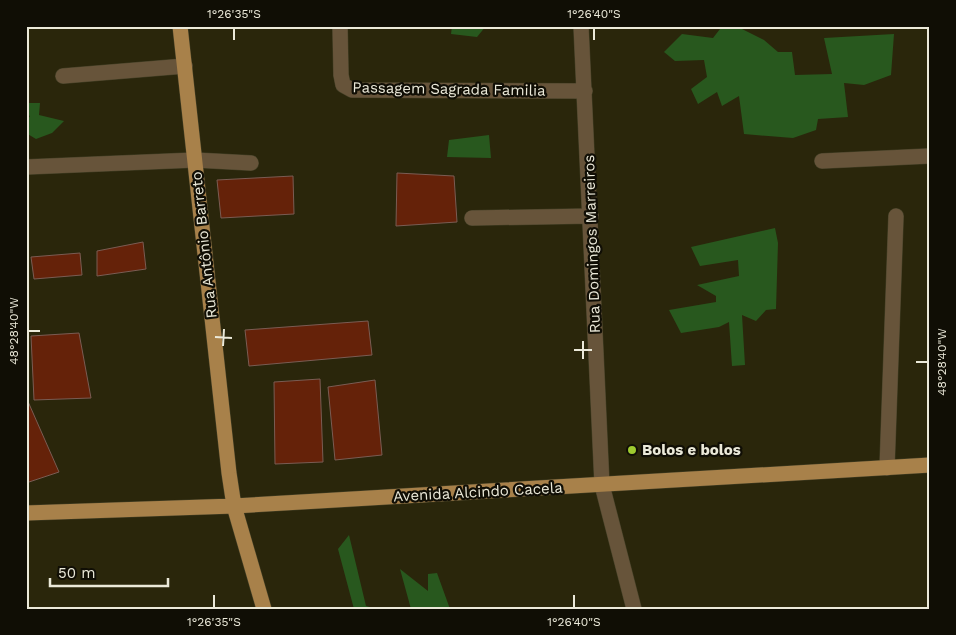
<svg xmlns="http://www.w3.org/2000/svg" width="956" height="635" viewBox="0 0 956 635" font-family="'Work Sans',sans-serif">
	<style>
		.forest { fill: #28581e }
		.building { fill: #652209; stroke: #7a5c53 }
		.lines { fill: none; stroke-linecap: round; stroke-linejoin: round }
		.minor-casing { stroke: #454128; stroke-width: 16 }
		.major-casing { stroke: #454128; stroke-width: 16 }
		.minor { stroke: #67543a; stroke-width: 15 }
		.major { stroke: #a8814a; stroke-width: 15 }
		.ticks { fill: none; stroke: #ebe9d9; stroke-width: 2 }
		.poi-dot { fill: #9eca2f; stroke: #100e05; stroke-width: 2 }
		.labels { text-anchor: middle; stroke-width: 4.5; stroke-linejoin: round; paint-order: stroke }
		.street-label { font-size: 15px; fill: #ebe9d9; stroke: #100e05 }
		.poi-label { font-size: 15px; font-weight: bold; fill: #ebe9d9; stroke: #100e05; text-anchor: start }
		.neatline { fill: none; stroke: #ebe9d9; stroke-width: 2 }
		.ticks-label { font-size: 12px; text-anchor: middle; fill: #ebe9d9 }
	</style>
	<rect width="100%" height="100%" fill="#2a260b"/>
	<path class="forest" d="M 452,26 L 486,26 L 477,37 L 451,34 Z
		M 740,28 L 764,40 L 778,52 L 792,52 L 795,75 L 832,74 L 824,38 L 894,34 L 891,75 L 864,85 L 844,83 L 848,117 L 818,119 L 816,130 L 793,138 L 744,134 L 739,96 L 722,106 L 717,92 L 698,104 L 691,89 L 707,77 L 704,60 L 675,61 L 664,52 L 682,34 L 713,38 L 720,29 Z
		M 26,103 L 40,103 L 39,115 L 64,121 L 52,133 L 36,139 L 26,133 L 26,122 L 30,116 L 26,114 Z
		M 489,135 L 491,158 L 447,157 L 449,140 Z
		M 775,228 L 778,243 L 776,309 L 766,310 L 756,321 L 742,315 L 745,365 L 732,366 L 729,322 L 719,327 L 681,333 L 669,310 L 716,302 L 716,296 L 697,285 L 739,276 L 738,260 L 700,266 L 691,247 Z
		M 349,535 L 366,606 L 377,609 L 354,609 L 338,549 Z
		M 400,569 L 428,591 L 428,574 L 437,573 L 450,609 L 411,609 Z"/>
	<path class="building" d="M 397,173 L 454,176 L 457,222 L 396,226 Z
		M 293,176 L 294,214 L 221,218 L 217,180 Z
		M 143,242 L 146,269 L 97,276 L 97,251 Z
		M 80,253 L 82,275 L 34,279 L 31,257 Z
		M 368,321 L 372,355 L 249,366 L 245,330 Z
		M 79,333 L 91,398 L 34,400 L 31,336 Z
		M 320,379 L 323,462 L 275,464 L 274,382 Z
		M 375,380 L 382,455 L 335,460 L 328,387 Z
		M 26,397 L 59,472 L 26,483 Z"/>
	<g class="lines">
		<g class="minor-casing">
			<path id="minor" d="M 340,26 L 341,75 L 343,85 L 352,90 L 585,91
				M 581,26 L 602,485 L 634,609
				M 63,76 L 185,66
				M 822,161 L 930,156
				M 26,167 L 195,160 L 251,163
				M 472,218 L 591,216
				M 887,468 L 896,216"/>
		</g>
		<g class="major-casing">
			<path id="major" d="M 180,26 L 229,473 L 234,506 L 264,609
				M 26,513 L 234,506 L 930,465"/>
		</g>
		<use href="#minor" class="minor"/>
		<use href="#major" class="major"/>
	</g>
	<path class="ticks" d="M 234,40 L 234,28M 594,40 L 594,28M 28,331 L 40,331M 215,337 L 232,338M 223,346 L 224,329M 574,350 L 592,350M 583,359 L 583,341M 916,362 L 928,362M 214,608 L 214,595M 574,608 L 574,595"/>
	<circle class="poi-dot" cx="632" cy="450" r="5"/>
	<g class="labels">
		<g class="street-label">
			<text transform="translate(449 89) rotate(1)" y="5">Passagem Sagrada Familia</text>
			<text transform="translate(592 244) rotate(-92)" y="5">Rua Domingos Marreiros</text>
			<text transform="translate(204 245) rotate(-96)" y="5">Rua Antônio Barreto</text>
			<text transform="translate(478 492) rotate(-3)" y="5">Avenida Alcindo Cacela</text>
		</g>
		<g class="poi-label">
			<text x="642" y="455">Bolos e bolos</text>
		</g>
	</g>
	<rect width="956" height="635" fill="none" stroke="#100e05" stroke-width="55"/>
	<path d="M50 578v8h118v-8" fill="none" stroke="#ebe9d9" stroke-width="2.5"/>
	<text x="58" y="578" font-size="15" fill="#ebe9d9" stroke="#100e05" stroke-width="4" paint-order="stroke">50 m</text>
	<rect x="28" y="28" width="900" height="580" class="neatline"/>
	<g class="ticks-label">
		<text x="234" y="18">1°26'35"S</text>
		<text x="594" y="18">1°26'40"S</text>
		<text transform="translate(14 331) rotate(-90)" y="4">48°28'40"W</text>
		<text transform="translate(942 362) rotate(-90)" y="4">48°28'40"W</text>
		<text x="214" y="626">1°26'35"S</text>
		<text x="574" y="626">1°26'40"S</text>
	</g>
</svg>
